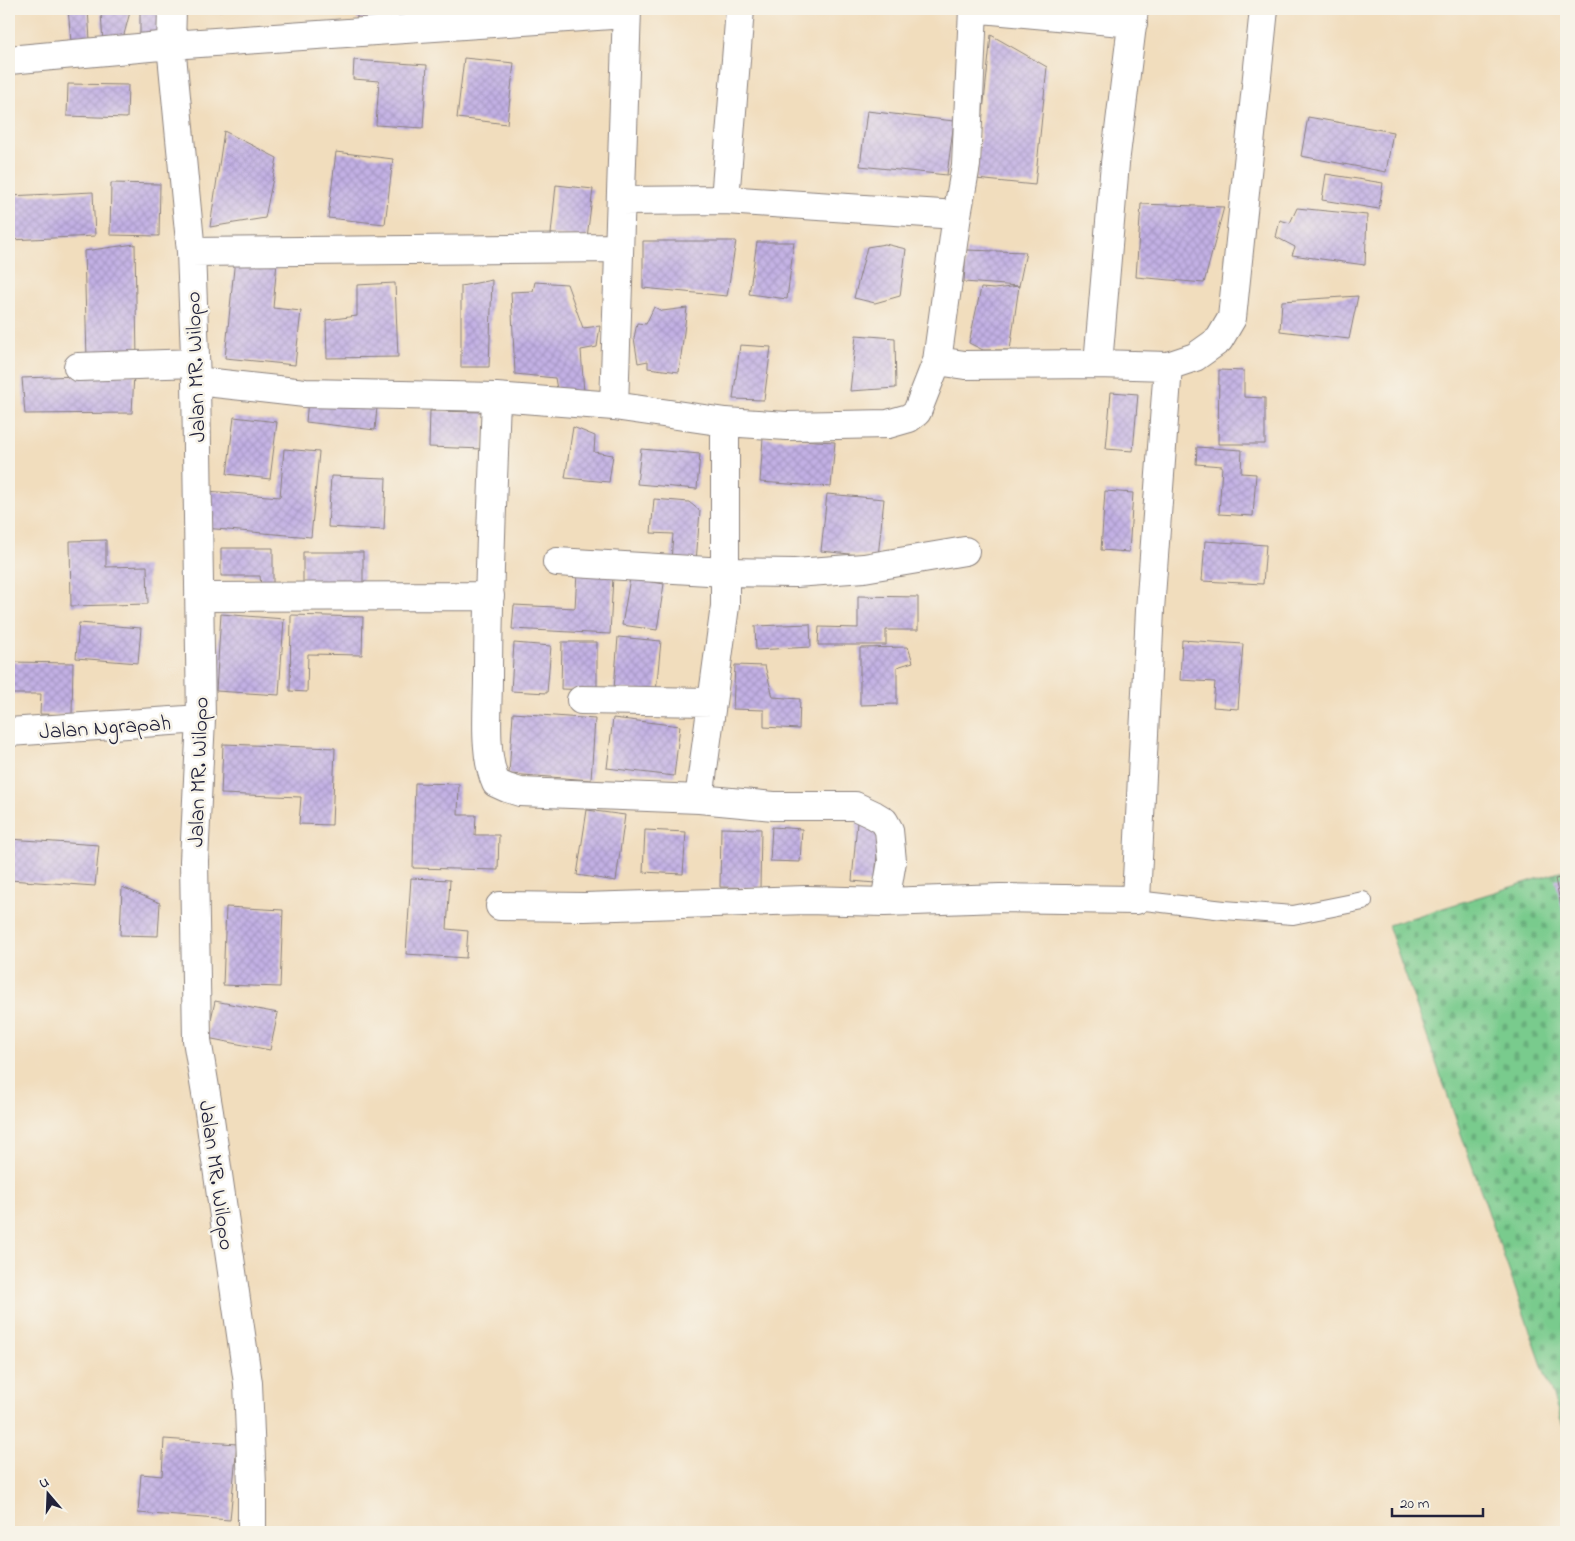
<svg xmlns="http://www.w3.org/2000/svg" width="1575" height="1541" viewBox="0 0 1575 1541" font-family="'Indie Flower',sans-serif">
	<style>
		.cemetery { fill: url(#cemetery-stones); stroke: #4e7664 }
		.building { fill: url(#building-cross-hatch) }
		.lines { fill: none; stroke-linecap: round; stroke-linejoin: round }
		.service-casing { stroke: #8a807c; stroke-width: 20 }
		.minor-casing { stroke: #8a807c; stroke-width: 30 }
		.service { stroke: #fff; stroke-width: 18 }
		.minor { stroke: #fff; stroke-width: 28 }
		.labels { text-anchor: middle; stroke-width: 5; stroke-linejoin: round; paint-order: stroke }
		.street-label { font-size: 22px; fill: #22223b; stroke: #f7f3e8 }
	</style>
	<defs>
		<pattern id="cemetery-stones" width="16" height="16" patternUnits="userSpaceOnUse" patternTransform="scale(1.25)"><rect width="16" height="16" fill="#79cb8d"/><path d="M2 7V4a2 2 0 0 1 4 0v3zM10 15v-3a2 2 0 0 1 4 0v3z" fill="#68ae7b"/></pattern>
		<pattern id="building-cross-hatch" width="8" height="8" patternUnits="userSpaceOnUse" patternTransform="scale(1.25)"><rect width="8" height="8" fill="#c2b0e4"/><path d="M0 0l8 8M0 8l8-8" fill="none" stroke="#a697c4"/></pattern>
	</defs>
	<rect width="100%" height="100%" fill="#f7f3e8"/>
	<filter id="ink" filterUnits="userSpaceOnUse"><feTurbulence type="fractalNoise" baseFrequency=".02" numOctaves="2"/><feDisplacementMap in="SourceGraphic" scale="10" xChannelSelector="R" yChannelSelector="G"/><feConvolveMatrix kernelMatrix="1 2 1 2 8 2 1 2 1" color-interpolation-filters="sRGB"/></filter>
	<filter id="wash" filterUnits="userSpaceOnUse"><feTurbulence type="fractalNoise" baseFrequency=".0096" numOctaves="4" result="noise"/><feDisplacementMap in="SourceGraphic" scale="20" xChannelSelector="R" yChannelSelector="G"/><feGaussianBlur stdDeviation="1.12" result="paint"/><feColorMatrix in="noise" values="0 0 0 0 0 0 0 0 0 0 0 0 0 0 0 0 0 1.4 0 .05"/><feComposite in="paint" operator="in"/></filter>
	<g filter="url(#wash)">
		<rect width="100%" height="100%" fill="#f1ddbd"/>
		<path class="cemetery" d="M 1566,870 L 1566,1434 L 1388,925 Z"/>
		<g id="blocks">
			<path class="building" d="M 68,9 L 88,9 L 90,40 L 71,42 Z
				M 140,9 L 162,9 L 162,39 L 140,39 Z
				M 214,9 L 232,9 L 232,10 L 214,11 Z
				M 357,9 L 416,9 L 416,18 L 357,19 Z
				M 130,12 L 122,42 L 103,43 L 101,13 Z
				M 991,35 L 1047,67 L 1035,185 L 976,179 Z
				M 464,58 L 514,63 L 507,124 L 457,118 Z
				M 354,60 L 427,65 L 423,128 L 376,125 L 379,81 L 353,79 Z
				M 68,84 L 128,85 L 127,118 L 67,116 Z
				M 867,111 L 954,121 L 947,175 L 860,166 Z
				M 1308,117 L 1393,132 L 1386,172 L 1301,156 Z
				M 224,131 L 277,158 L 265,218 L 210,227 Z
				M 336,152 L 393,159 L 385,224 L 328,218 Z
				M 1326,174 L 1383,183 L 1379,209 L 1322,200 Z
				M 111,183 L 160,184 L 159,236 L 110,235 Z
				M 556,185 L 593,189 L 587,238 L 551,234 Z
				M 93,192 L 95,236 L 10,240 L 9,196 Z
				M 1141,204 L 1224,207 L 1204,283 L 1136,277 Z
				M 1297,208 L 1367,215 L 1365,265 L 1292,255 L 1295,247 L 1276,237 L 1280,220 L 1290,223 Z
				M 643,241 L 736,241 L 727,296 L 643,288 Z
				M 757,242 L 794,242 L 787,299 L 749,294 Z
				M 135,244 L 137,359 L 87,359 L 84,251 Z
				M 885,244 L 906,249 L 900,296 L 875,303 L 854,298 L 867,247 Z
				M 966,250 L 1026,252 L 1019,286 L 964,282 Z
				M 235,258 L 277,262 L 273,308 L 301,311 L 295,365 L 225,358 Z
				M 492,280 L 489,367 L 461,367 L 461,286 Z
				M 535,282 L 567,284 L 583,328 L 600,326 L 597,347 L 581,350 L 584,393 L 558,395 L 555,378 L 515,374 L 511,292 L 533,291 Z
				M 395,283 L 398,357 L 327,358 L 326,320 L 357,316 L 357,285 Z
				M 1019,286 L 1010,350 L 983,350 L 969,343 L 981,288 L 994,289 Z
				M 1358,296 L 1349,339 L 1280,331 L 1282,301 Z
				M 654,307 L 662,311 L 687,308 L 679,372 L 648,368 L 648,361 L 638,363 L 634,338 L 637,323 L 646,324 Z
				M 856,335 L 895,338 L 896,388 L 850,391 Z
				M 740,345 L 771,347 L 764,400 L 733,399 Z
				M 1219,370 L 1244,371 L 1244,397 L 1265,398 L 1265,444 L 1218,444 Z
				M 134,374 L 132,413 L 25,414 L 22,378 Z
				M 1111,392 L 1138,394 L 1133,451 L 1106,449 Z
				M 308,399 L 377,407 L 375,430 L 306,422 Z
				M 430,411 L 484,412 L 483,449 L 429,447 Z
				M 234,417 L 277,422 L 270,479 L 227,474 Z
				M 573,427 L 595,436 L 594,452 L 613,455 L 609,482 L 565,478 Z
				M 763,438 L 835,442 L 831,487 L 760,482 Z
				M 1197,447 L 1242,450 L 1241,473 L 1256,474 L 1253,516 L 1219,514 L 1222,466 L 1196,464 Z
				M 284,449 L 319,452 L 311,537 L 204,528 L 207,491 L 280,497 Z
				M 641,449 L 700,454 L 697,489 L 637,484 Z
				M 331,476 L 386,478 L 384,530 L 328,527 Z
				M 1105,491 L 1133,493 L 1129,552 L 1101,550 Z
				M 827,494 L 884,499 L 878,557 L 821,551 Z
				M 654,499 L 689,502 L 700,511 L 696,562 L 671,561 L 673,534 L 651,533 Z
				M 106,540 L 106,567 L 147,566 L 148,604 L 71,606 L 70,541 Z
				M 1205,541 L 1266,545 L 1263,584 L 1202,581 Z
				M 221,548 L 273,548 L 273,583 L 261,587 L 260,576 L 221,576 Z
				M 303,552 L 363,552 L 363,586 L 303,586 Z
				M 577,573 L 613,576 L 610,634 L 512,629 L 514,605 L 575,608 Z
				M 630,578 L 664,584 L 657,630 L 622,625 Z
				M 858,596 L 918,597 L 918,630 L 886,630 L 886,645 L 818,645 L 819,627 L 858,628 Z
				M 221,614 L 284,619 L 279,695 L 216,691 Z
				M 291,615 L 363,617 L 362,655 L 308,654 L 307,692 L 290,691 Z
				M 79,623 L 141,628 L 138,663 L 76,658 Z
				M 810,624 L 811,647 L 756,650 L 755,626 Z
				M 618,637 L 661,641 L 656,692 L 614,689 Z
				M 1182,640 L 1243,644 L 1238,709 L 1213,707 L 1215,682 L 1180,680 Z
				M 562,642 L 597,642 L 597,690 L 561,689 Z
				M 514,643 L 551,646 L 547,693 L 511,691 Z
				M 908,647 L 913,662 L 897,667 L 897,704 L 860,705 L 860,648 Z
				M 11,662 L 73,663 L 72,715 L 40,714 L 41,694 L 10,694 Z
				M 735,665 L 765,666 L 773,697 L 800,699 L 799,729 L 764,727 L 764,710 L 733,709 Z
				M 513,713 L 595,719 L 591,780 L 509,774 Z
				M 613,718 L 680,726 L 674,776 L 607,768 Z
				M 223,744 L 335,748 L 332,825 L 299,824 L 301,797 L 221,794 Z
				M 415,783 L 459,784 L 458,815 L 476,815 L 475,835 L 499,835 L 498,870 L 413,868 Z
				M 587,810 L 625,815 L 616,881 L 577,875 Z
				M 857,822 L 879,824 L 875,883 L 852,881 Z
				M 772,827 L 802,829 L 800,862 L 770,861 Z
				M 721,828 L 761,829 L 760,888 L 720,887 Z
				M 645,830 L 686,832 L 683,874 L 643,872 Z
				M 9,839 L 99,845 L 95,886 L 9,880 Z
				M 1566,877 L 1566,914 L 1563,914 L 1555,879 Z
				M 411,878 L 450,880 L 447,929 L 468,931 L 466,958 L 406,954 Z
				M 122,887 L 160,903 L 158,936 L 120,935 Z
				M 226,907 L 283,910 L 280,987 L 223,985 Z
				M 215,1001 L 278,1013 L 270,1050 L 207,1038 Z
				M 164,1439 L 237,1444 L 230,1520 L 138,1513 L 141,1474 L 162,1476 Z"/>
		</g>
	</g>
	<g filter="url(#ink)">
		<use href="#blocks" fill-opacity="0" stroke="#8a807c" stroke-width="1"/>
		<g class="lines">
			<g class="service-casing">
				<path id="service" d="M 1136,900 L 1224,910 L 1293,915 L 1363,901"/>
			</g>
			<g class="minor-casing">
				<path id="minor" d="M 172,9 L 171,45 L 191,252 L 196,381 L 201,719 L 194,861 L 197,1040 L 209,1112 L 248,1383 L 252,1486 L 252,1532
					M 627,9 L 614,406 L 725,422 L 725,606 L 699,799 L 774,806 L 855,806 L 874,815 L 884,821 L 889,830 L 892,861 L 885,902
					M 982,9 L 1133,23
					M 9,60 L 171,45 L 626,14
					M 725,200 L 740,9
					M 621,201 L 725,200 L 957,215
					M 191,252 L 619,248
					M 937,361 L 965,365 L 1098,364 L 1168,366
					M 1098,364 L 1115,163 L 1134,9
					M 78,367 L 195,363
					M 196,381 L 305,393 L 496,397 L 614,406
					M 496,397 C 493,491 488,584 488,678 C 488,709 483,754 496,783 L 507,788 L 520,792 L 699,799
					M 725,422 L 787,426 L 888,424 L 909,418 L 917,412 L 937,361 L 957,215 L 966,165 L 973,9
					M 557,562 L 725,572 L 795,573 L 864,568 L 965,551
					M 199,597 L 490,596
					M 581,700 L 712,702
					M 9,732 L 201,719
					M 500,906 L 584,907 L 807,900 L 885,902 L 1000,898 L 1136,900 L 1150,610 L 1168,366 L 1195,357 L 1219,340 L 1232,318 L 1264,9"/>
			</g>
			<use href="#service" class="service"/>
			<use href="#minor" class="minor"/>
		</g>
	</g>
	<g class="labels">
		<g class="street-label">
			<text transform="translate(194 367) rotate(-92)" y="8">Jalan MR. Wilopo</text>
			<text transform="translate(105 726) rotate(-4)" y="8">Jalan Ngrapah</text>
			<text transform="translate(197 772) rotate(-88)" y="8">Jalan MR. Wilopo</text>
			<text transform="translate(218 1175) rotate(82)" y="8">Jalan MR. Wilopo</text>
		</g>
	</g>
	<rect width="1575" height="1541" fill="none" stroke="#f7f3e8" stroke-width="30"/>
	<g transform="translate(48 1494) rotate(341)" stroke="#f7f3e8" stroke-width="4" paint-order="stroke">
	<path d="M0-4L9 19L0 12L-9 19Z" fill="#22223b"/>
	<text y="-8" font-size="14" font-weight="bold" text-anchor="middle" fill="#22223b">U</text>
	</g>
	<path d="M1392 1508v8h91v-8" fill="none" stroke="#22223b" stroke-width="2.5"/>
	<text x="1400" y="1508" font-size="15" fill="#22223b" stroke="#f7f3e8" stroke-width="4" paint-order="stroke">20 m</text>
</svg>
